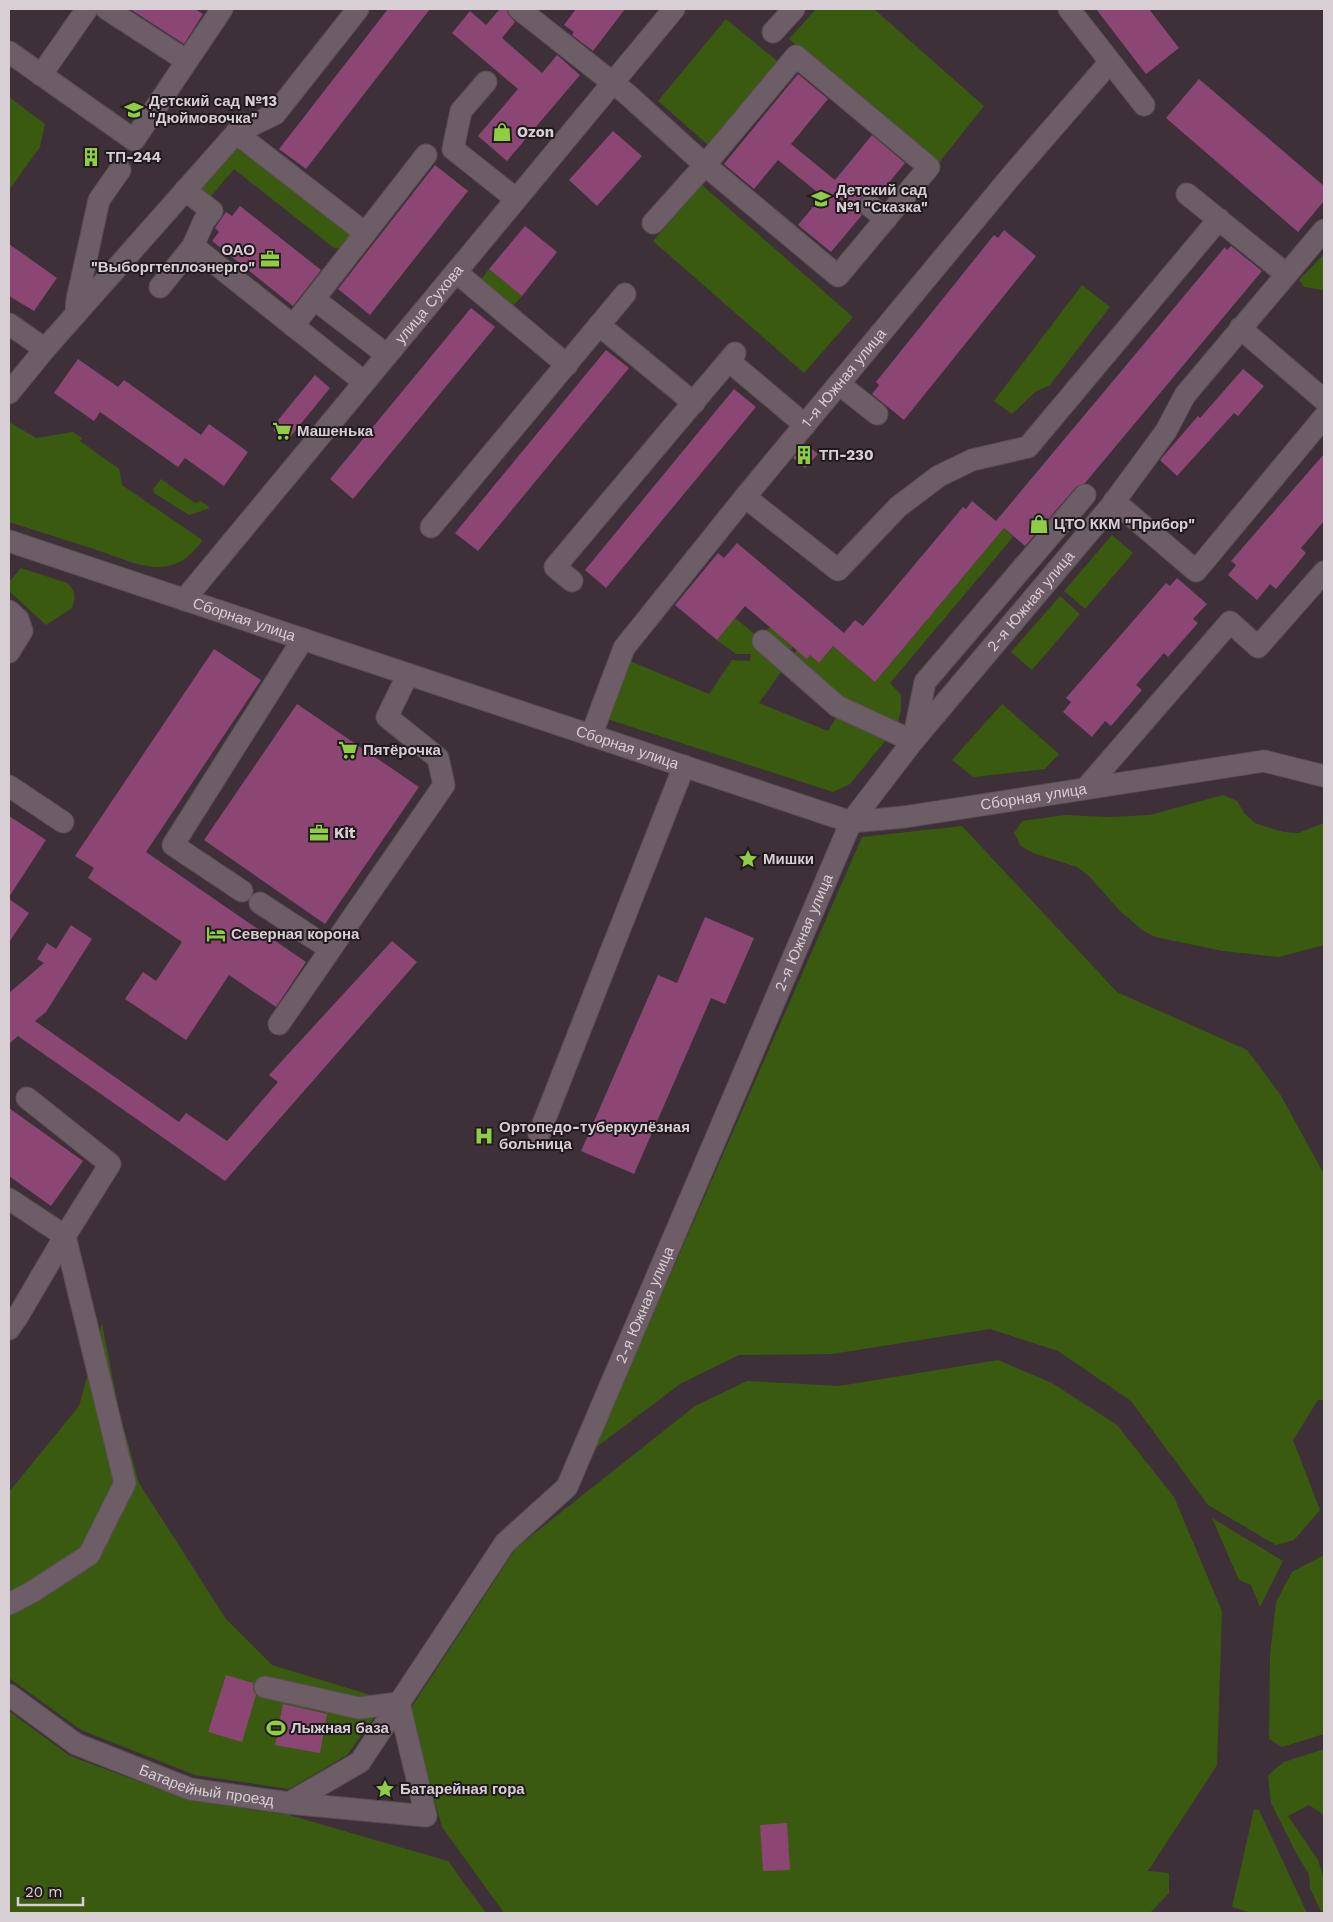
<svg xmlns="http://www.w3.org/2000/svg" width="1333" height="1922" viewBox="0 0 1333 1922" font-family="'Work Sans',sans-serif">
	<style>
		.green { fill: #395a0f }
		.building { fill: #8b4674 }
		.lines { fill: none; stroke-linecap: round; stroke-linejoin: round }
		.minor-casing { stroke: #5a4f55; stroke-width: 23 }
		.minor { stroke: #6d5d66; stroke-width: 21 }
		.labels { text-anchor: middle; stroke-width: 4; stroke-linejoin: round; paint-order: stroke }
		.poi-label { font-size: 15px; font-weight: bold; fill: #d8cfd4; stroke: #201a1e; text-anchor: start }
		.street-label { font-size: 15px; fill: #d8cfd4; stroke: #201a1e }
	</style>
	<rect width="100%" height="100%" fill="#3e3038"/>
	<path class="green" d="M 816,9 L 874,9 L 984,106 L 938,164 L 789,39 Z
		M 726,19 L 777,61 L 708,145 L 658,101 Z
		M 9,97 L 45,124 L 40,147 L 9,190 Z
		M 235,141 L 351,234 L 342,249 L 334,248 L 234,169 L 212,195 L 208,198 L 200,195 L 198,181 Z
		M 702,185 L 853,317 L 804,373 L 653,241 Z
		M 1324,254 L 1324,290 L 1304,287 L 1299,280 Z
		M 489,269 L 522,296 L 510,309 L 479,282 Z
		M 1082,285 L 1110,307 L 1050,385 L 1035,392 L 1012,414 L 994,401 Z
		M 9,422 L 36,438 L 73,432 L 82,438 L 80,441 L 119,469 L 122,485 L 201,539 L 202,541 C 193,553 183,563 168,566 C 145,571 116,556 94,549 C 65,540 37,531 9,522 Z
		M 161,479 L 195,503 L 201,501 L 210,508 L 189,515 L 154,493 L 153,489 Z
		M 1004,528 L 1013,537 L 890,683 L 901,695 L 901,710 L 897,727 L 844,702 L 791,657 L 797,650 L 807,659 L 810,655 L 819,663 L 833,646 L 875,682 Z
		M 1112,535 L 1133,553 L 1085,609 L 1064,591 Z
		M 21,568 L 67,583 C 76,591 76,598 72,608 L 46,625 L 9,591 L 9,582 Z
		M 1060,596 L 1080,614 L 1032,670 L 1011,652 Z
		M 735,618 C 750,630 779,652 781,672 L 759,703 L 828,731 L 839,713 L 889,736 L 850,784 L 833,792 L 607,719 L 625,659 L 709,694 L 732,660 L 750,661 L 751,654 L 736,654 L 717,640 Z
		M 773,624 L 785,634 L 782,638 L 793,647 L 787,654 L 763,634 Z
		M 1002,704 L 1059,754 L 1045,769 L 973,777 L 952,760 Z
		M 1223,795 L 1237,801 L 1244,813 L 1255,823 L 1270,828 L 1284,832 L 1298,833 L 1324,823 L 1324,945 L 1279,957 L 1223,951 L 1155,937 L 1142,930 L 1119,910 L 1089,876 L 1077,867 L 1033,853 L 1021,846 L 1014,833 L 1022,821 L 1065,815 L 1108,817 L 1150,815 Z
		M 962,826 L 1117,992 L 1247,1050 L 1280,1094 L 1324,1174 L 1324,1400 L 1318,1400 L 1293,1440 L 1320,1510 L 1294,1540 L 1276,1545 L 1208,1505 L 1131,1401 L 1058,1351 L 990,1329 L 832,1354 L 739,1355 L 680,1384 L 594,1449 L 862,837 Z
		M 102,1323 L 119,1411 L 139,1483 L 226,1619 L 272,1665 L 387,1700 L 347,1755 L 289,1789 L 195,1775 L 81,1730 L 9,1678 L 9,1492 L 79,1406 Z
		M 998,1360 L 1052,1383 L 1117,1425 L 1174,1497 L 1222,1611 L 1217,1765 L 1148,1871 L 1169,1873 L 1169,1893 L 1150,1913 L 504,1913 L 442,1827 L 409,1711 L 516,1548 L 695,1406 L 747,1381 L 839,1386 Z
		M 1212,1518 L 1283,1561 L 1260,1607 L 1251,1585 L 1239,1580 Z
		M 1324,1555 L 1324,1734 L 1282,1747 L 1269,1739 L 1270,1655 L 1276,1602 L 1292,1572 Z
		M 9,1711 L 70,1756 L 189,1800 L 289,1815 L 448,1861 L 486,1913 L 9,1913 Z
		M 1324,1749 L 1324,1815 L 1309,1805 L 1288,1816 L 1318,1860 L 1324,1879 L 1324,1910 L 1321,1912 L 1310,1888 L 1309,1874 L 1297,1855 L 1271,1803 L 1268,1775 L 1284,1762 Z
		M 1254,1809 L 1259,1810 L 1307,1913 L 1252,1913 L 1232,1907 Z"/>
	<path class="building" d="M 130,9 L 195,9 L 203,14 L 184,44 Z
		M 388,9 L 430,9 L 306,169 L 279,149 Z
		M 500,9 L 507,9 L 508,14 L 515,22 L 502,38 L 542,73 L 557,55 L 580,75 L 507,161 L 478,136 L 518,89 L 452,33 L 470,11 L 486,25 Z
		M 576,9 L 625,9 L 593,51 L 572,35 L 574,32 L 564,25 Z
		M 1096,9 L 1149,9 L 1179,48 L 1146,74 Z
		M 798,74 L 828,99 L 791,144 L 835,180 L 872,135 L 905,163 L 878,196 L 871,194 L 865,195 L 861,198 L 858,205 L 859,211 L 862,215 L 831,252 L 798,225 L 822,196 L 778,160 L 754,189 L 724,164 Z
		M 1199,79 L 1324,186 L 1324,201 L 1298,232 L 1166,118 Z
		M 613,131 L 642,156 L 597,206 L 569,180 Z
		M 435,165 L 468,191 L 370,315 L 338,289 Z
		M 240,206 L 321,270 L 293,306 L 212,241 L 219,232 L 215,228 L 226,212 L 232,216 Z
		M 525,226 L 557,252 L 522,296 L 489,269 Z
		M 1004,230 L 1036,256 L 904,420 L 872,394 L 879,385 L 876,382 L 994,235 L 998,238 Z
		M 9,244 L 57,278 L 34,311 L 9,296 Z
		M 1231,246 L 1262,271 L 1085,483 L 1076,487 L 1025,546 L 1004,528 L 875,682 L 833,646 L 819,663 L 810,655 L 807,659 L 745,606 L 717,640 L 675,605 L 718,553 L 724,558 L 737,543 L 844,633 L 855,620 L 863,626 L 963,507 L 966,509 L 972,501 L 996,521 L 1225,247 L 1227,250 Z
		M 471,308 L 495,327 L 353,499 L 330,479 Z
		M 606,350 L 629,368 L 478,551 L 455,533 Z
		M 78,359 L 118,387 L 124,380 L 201,435 L 209,424 L 248,452 L 224,486 L 185,458 L 178,467 L 100,412 L 94,421 L 54,393 Z
		M 1243,369 L 1264,386 L 1238,416 L 1234,413 L 1177,476 L 1160,460 L 1198,416 L 1200,418 Z
		M 315,375 L 330,388 L 286,442 L 274,431 L 274,425 Z
		M 734,389 L 756,407 L 606,588 L 585,570 Z
		M 806,444 L 818,454 L 805,468 L 793,458 Z
		M 1324,454 L 1324,521 L 1301,548 L 1306,553 L 1276,589 L 1270,584 L 1257,600 L 1228,575 L 1236,565 L 1231,561 Z
		M 1177,578 L 1207,604 L 1193,619 L 1198,623 L 1168,657 L 1164,653 L 1136,685 L 1142,690 L 1111,726 L 1105,721 L 1092,737 L 1063,712 L 1071,702 L 1066,698 L 1166,583 L 1170,586 Z
		M 214,649 L 261,680 L 146,852 L 306,962 L 276,1007 L 229,975 L 186,1040 L 125,999 L 143,972 L 156,981 L 182,942 L 88,878 L 94,868 L 75,856 Z
		M 297,704 L 419,787 L 325,924 L 204,840 Z
		M 9,816 L 46,840 L 9,897 Z
		M 9,899 L 29,913 L 9,942 Z
		M 705,917 L 754,938 L 725,1004 L 711,998 L 634,1174 L 581,1151 L 658,975 L 677,983 Z
		M 71,925 L 92,939 L 46,1012 L 35,1021 L 179,1122 L 186,1113 L 227,1141 L 278,1082 L 269,1075 L 392,941 L 417,962 L 225,1181 L 18,1036 L 9,1044 L 9,993 L 44,963 L 37,959 L 47,943 L 56,949 Z
		M 9,1108 L 83,1161 L 51,1206 L 9,1176 Z
		M 226,1675 L 253,1683 L 253,1690 L 256,1695 L 242,1742 L 208,1732 Z
		M 283,1704 L 327,1714 L 320,1753 L 275,1745 Z
		M 787,1823 L 790,1870 L 763,1871 L 760,1825 Z"/>
	<g class="lines">
		<g class="minor-casing">
			<g id="minor">
				<path d="M 519,9 L 627,94 L 705,165 L 796,56 L 929,167 L 838,276 L 705,165 L 653,223"/>
				<path d="M 1069,9 L 1144,105"/>
				<path d="M 773,32 L 794,9"/>
				<path d="M 9,52 L 134,140 L 187,61 L 107,9"/>
				<path d="M 187,61 L 222,9"/>
				<path d="M 41,75 L 87,9"/>
				<path d="M 486,82 L 461,111 L 453,149 L 516,199"/>
				<path d="M 236,133 L 365,233"/>
				<path d="M 1187,194 L 1286,274"/>
				<path d="M 870,206 L 886,219"/>
				<path d="M 193,246 L 364,382"/>
				<path d="M 456,272 L 567,365"/>
				<path d="M 160,287 L 193,246 L 204,221 L 212,211 L 185,190"/>
				<path d="M 314,299 L 387,355"/>
				<path d="M 76,314 L 77,300 L 99,200 L 120,170"/>
				<path d="M 9,324 L 45,349"/>
				<path d="M 599,325 L 694,403"/>
				<path d="M 293,326 L 426,155"/>
				<path d="M 1240,328 L 1324,400"/>
				<path d="M 729,361 L 805,425"/>
				<path d="M 839,384 L 877,414"/>
				<path d="M 9,393 L 45,349 L 236,133 L 275,114 L 358,9"/>
				<path d="M 745,497 L 838,570 L 898,507 L 939,476 L 972,460 L 1028,447 L 1219,219"/>
				<path d="M 1114,501 L 1196,571 L 1324,417"/>
				<path d="M 431,527 L 625,294"/>
				<path id="s1" d="M 9,541 L 851,822 L 904,817 L 1264,761 L 1324,776"/>
				<path d="M 572,581 L 555,567 L 735,353"/>
				<path id="s2" d="M 184,600 L 674,9"/>
				<path d="M 9,611 L 18,619 L 22,631 L 9,652"/>
				<path d="M 763,641 L 837,706 L 913,741 L 925,682 L 1085,495"/>
				<path id="s3" d="M 591,736 L 624,648 L 745,497 L 1012,175 L 1110,62"/>
				<path d="M 9,786 L 63,822"/>
				<path d="M 1086,788 L 1230,622 L 1258,647 L 1324,572"/>
				<path d="M 242,891 L 173,845 L 303,639"/>
				<path d="M 260,903 L 330,949"/>
				<path d="M 279,1024 L 444,785 L 438,758 L 387,717 L 408,674"/>
				<path d="M 539,1134 L 684,766"/>
				<path d="M 9,1199 L 65,1236 L 18,1316 L 9,1329"/>
				<path d="M 9,1604 L 32,1592 L 89,1555 L 125,1483 L 65,1236 L 110,1164 L 27,1098"/>
				<path d="M 265,1687 L 359,1708 L 399,1703"/>
				<path id="s4" d="M 9,1695 L 76,1744 L 190,1789 L 289,1803 L 426,1816 L 399,1703"/>
				<path id="s5" d="M 289,1803 L 360,1762 L 505,1543 L 567,1487 L 851,822 L 913,741 L 1111,506 L 1166,431 L 1185,395 L 1324,230"/>
			</g>
		</g>
		<use href="#minor" class="minor"/>
	</g>
	<defs>
		<g id="school-bare" transform="scale(1.5)"><path d="M0-5L7-2L0 1L-7-2ZM-4 1L0 2.5L4 1V4Q0 6-4 4Z" fill="#8ece43" stroke="#201a1e" stroke-width="2.5" paint-order="stroke"/></g>
		<g id="shop-bare" transform="scale(1.5)"><path d="M-5-2.5h2.3a2.7 3.5 0 0 1 5.4 0H5L5.5 6h-11ZM-1.5-2.5h3a1.5 2.3 0 0 0-3 0Z" fill="#8ece43" stroke="#201a1e" stroke-width="2.5" paint-order="stroke"/></g>
		<g id="building-bare" transform="scale(1.5)"><path d="M-4-6H4V6H1V3H-1V6H-4ZM-2.5-4.3h1.7v1.8h-1.7ZM.8-4.3h1.7v1.8H.8ZM-2.5-1h1.7V.8h-1.7ZM.8-1h1.7V.8H.8Z" fill="#8ece43" stroke="#201a1e" stroke-width="2.5" paint-order="stroke"/></g>
		<g id="office-bare" transform="scale(1.5)"><path d="M-6-3h4V-5.5h4V-3h4V5H-6ZM-1-4.5V-3h2v-1.5ZM-6 0V1H6V0Z" fill="#8ece43" stroke="#201a1e" stroke-width="2.5" paint-order="stroke"/></g>
		<g id="supermarket-bare" transform="scale(1.5)"><path d="M-6-5.5h2.5l.6 2H6L4.5 2H-2.5L-4.4-4H-6ZM-1.5 3.2a1.3 1.3 0 1 0 .1 0ZM3 3.2a1.3 1.3 0 1 0 .1 0Z" fill="#8ece43" stroke="#201a1e" stroke-width="2.5" paint-order="stroke"/></g>
		<g id="sight-bare" transform="scale(1.5)"><path d="M0-6L1.8-2.2L6-1.7L2.9 1.2L3.7 5.4L0 3.3L-3.7 5.4L-2.9 1.2L-6-1.7L-1.8-2.2Z" fill="#8ece43" stroke="#201a1e" stroke-width="2.5" paint-order="stroke"/></g>
		<g id="hotel-bare" transform="scale(1.5)"><path d="M-6-4.5h1.5V1H6V5H4.5V3h-9V5H-6ZM-4 0a1.8 1.8 0 1 1 3.6 0ZM.5 0V-2.5h3Q6-2.5 6 0Z" fill="#8ece43" stroke="#201a1e" stroke-width="2.5" paint-order="stroke"/></g>
		<g id="hospital-bare" transform="scale(1.5)"><path d="M-5-5h3v3.5h4V-5h3V5h-3V1.5h-4V5h-3Z" fill="#8ece43" stroke="#201a1e" stroke-width="2.5" paint-order="stroke"/></g>
		<g id="stadium-bare" transform="scale(1.5)"><path d="M0-5a6.5 5 0 1 0 0 10a6.5 5 0 1 0 0-10ZM-3.5-1.8h7v3.6h-7Z" fill="#8ece43" stroke="#201a1e" stroke-width="2.5" paint-order="stroke"/></g>
	</defs>
	<g fill-rule="evenodd">
		<use href="#school-bare" x="134" y="110"/>
		<use href="#shop-bare" x="502" y="132"/>
		<use href="#building-bare" x="91" y="157"/>
		<use href="#school-bare" x="821" y="199"/>
		<use href="#office-bare" x="270" y="259"/>
		<use href="#supermarket-bare" x="282" y="431"/>
		<use href="#building-bare" x="804" y="455"/>
		<use href="#shop-bare" x="1039" y="524"/>
		<use href="#supermarket-bare" x="348" y="750"/>
		<use href="#office-bare" x="319" y="833"/>
		<use href="#sight-bare" x="748" y="859"/>
		<use href="#hotel-bare" x="216" y="934"/>
		<use href="#hospital-bare" x="484" y="1136"/>
		<use href="#stadium-bare" x="276" y="1728"/>
		<use href="#sight-bare" x="385" y="1789"/>
	</g>
	<g class="labels">
		<g class="poi-label">
			<text x="149" y="106">Детский сад №13<tspan x="149" dy="17">"Дюймовочка"</tspan></text>
			<text x="517" y="137">Ozon</text>
			<text x="106" y="162">ТП-244</text>
			<text x="836" y="195">Детский сад<tspan x="836" dy="17">№1 "Сказка"</tspan></text>
			<text x="255" y="255" text-anchor="end">ОАО<tspan x="255" dy="17">"Выборгтеплоэнерго"</tspan></text>
			<text x="297" y="436">Машенька</text>
			<text x="819" y="460">ТП-230</text>
			<text x="1054" y="529">ЦТО ККМ "Прибор"</text>
			<text x="363" y="755">Пятёрочка</text>
			<text x="334" y="838">Kit</text>
			<text x="763" y="864">Мишки</text>
			<text x="231" y="939">Северная корона</text>
			<text x="499" y="1132">Ортопедо-туберкулёзная<tspan x="499" dy="17">больница</tspan></text>
			<text x="291" y="1733">Лыжная база</text>
			<text x="400" y="1794">Батарейная гора</text>
		</g>
		<g class="street-label">
			<text dy="5" stroke="none"><textPath href="#s2" startOffset="384">улица Сухова</textPath></text>
			<text dy="5" stroke="none"><textPath href="#s3" startOffset="442">1-я Южная улица</textPath></text>
			<text dy="5" stroke="none"><textPath href="#s5" startOffset="1436">2-я Южная улица</textPath></text>
			<text dy="5" stroke="none"><textPath href="#s1" startOffset="248">Сборная улица</textPath></text>
			<text dy="5" stroke="none"><textPath href="#s1" startOffset="652">Сборная улица</textPath></text>
			<text dy="5" stroke="none"><textPath href="#s1" startOffset="1072">Сборная улица</textPath></text>
			<text dy="5" stroke="none"><textPath href="#s5" startOffset="1031">2-я Южная улица</textPath></text>
			<text dy="5" stroke="none"><textPath href="#s5" startOffset="626">2-я Южная улица</textPath></text>
			<text dy="5" stroke="none"><textPath href="#s4" startOffset="221">Батарейный проезд</textPath></text>
		</g>
	</g>
	<rect width="1333" height="1922" fill="none" stroke="#d8cfd4" stroke-width="20"/>
	<path d="M18 1897v8h65v-8" fill="none" stroke="#d8cfd4" stroke-width="2.5"/>
	<text x="25" y="1897" font-size="15" fill="#d8cfd4" stroke="#201a1e" stroke-width="4" paint-order="stroke">20 m</text>
</svg>
